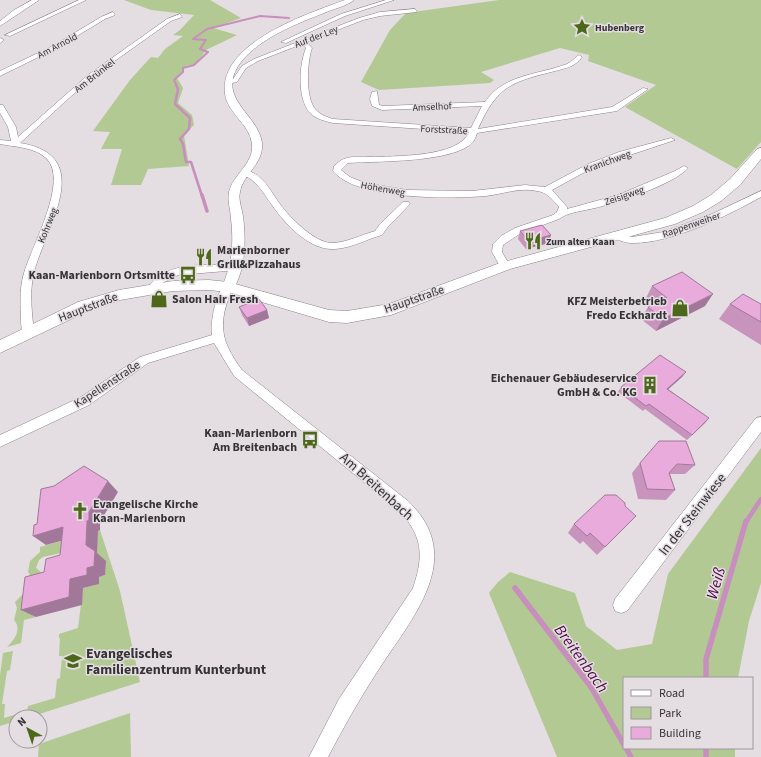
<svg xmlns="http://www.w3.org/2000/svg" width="761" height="757" viewBox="0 0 761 757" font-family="'Source Sans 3',sans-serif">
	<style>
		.green { fill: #b2c994 }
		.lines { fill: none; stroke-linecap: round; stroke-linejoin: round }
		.stream-far4 { stroke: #c88ebd; stroke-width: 2 }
		.stream-far3 { stroke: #c88ebd; stroke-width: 2.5 }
		.stream-far2 { stroke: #c88ebd; stroke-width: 3.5 }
		.stream-far1 { stroke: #c88ebd; stroke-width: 4.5 }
		.stream { stroke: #c88ebd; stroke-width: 5.5 }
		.minor-casing { stroke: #898388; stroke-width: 1 }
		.tertiary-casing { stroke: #898388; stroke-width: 1 }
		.secondary-casing { stroke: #898388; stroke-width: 1 }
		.minor { fill: #fff; fill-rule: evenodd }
		.tertiary { fill: #fff; fill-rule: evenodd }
		.secondary { fill: #fff; fill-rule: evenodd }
		.wall { fill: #c893bd }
		.shaded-wall { fill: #a2789a }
		.building { fill: #e8abdc; stroke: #a2789a }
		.labels { text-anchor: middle; stroke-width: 3; stroke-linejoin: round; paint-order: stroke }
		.far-poi-label { font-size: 10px; font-weight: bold; fill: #353335; stroke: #e4dde2; text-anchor: start }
		.far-street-label { font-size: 10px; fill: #353335; stroke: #e4dde2 }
		.poi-label { font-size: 12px; font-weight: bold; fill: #353335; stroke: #e4dde2; text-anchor: end }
		.street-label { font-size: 12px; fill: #353335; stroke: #e4dde2 }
		.near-street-label { font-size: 14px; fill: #353335; stroke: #e4dde2 }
		.near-poi-label { font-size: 14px; font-weight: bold; fill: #353335; stroke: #e4dde2; text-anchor: start }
		.near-water-label { font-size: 16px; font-style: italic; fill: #510949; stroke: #e4dde2 }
	</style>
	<rect width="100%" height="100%" fill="#e4dde2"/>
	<path class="green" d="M 124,0 L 210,0 L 241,18 L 213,28 L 237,35 L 206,50 L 196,64 L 186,66 L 177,78 L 183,88 L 178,103 L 192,115 L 194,125 L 184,135 L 189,166 L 148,169 L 141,185 L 111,185 L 122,149 L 101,149 L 110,132 L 93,131 L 130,80 L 151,57 L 158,58 L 165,49 L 183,36 L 173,35 L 180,30 L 194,15 L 151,10 Z
		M 499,0 L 761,0 L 761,142 L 737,169 L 625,107 L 656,85 L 588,61 L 589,55 L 560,48 L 481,72 L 494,80 L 490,83 L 379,90 L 361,82 L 390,30 L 406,13 Z
		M 761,448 L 761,583 L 749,621 L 738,678 L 624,678 L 624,748 L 735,748 L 735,757 L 557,757 L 489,593 L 498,582 L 510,572 L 575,593 L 586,626 L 617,650 L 652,644 L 668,574 Z
		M 100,530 L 120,591 L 140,682 L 30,717 L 16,717 L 16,721 L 0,726 L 0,675 L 3,653 L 13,651 L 10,670 L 7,671 L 2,704 L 5,704 L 4,718 L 27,711 L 28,706 L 55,698 L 57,679 L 60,678 L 62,656 L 59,656 L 60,638 L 59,638 L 59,634 L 78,628 L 83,588 L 98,584 L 99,577 L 105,575 L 97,554 L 97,545 L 43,557 L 39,560 L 36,568 L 41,572 L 40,578 L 30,575 L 28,572 L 30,561 L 40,552 L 40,547 Z
		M 23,594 L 24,596 L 38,601 L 36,617 L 24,620 L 21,643 L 7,647 C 15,639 22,629 14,620 L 17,608 L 15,602 Z
		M 130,713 L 131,757 L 38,757 L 39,744 Z"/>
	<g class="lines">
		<path class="stream-far4" d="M 177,86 L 174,80 L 183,72 L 183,68 L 194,65 L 208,52 L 200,49 L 206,40 L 193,39 L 207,29 L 260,16 L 289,18"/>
		<path class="stream-far3" d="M 176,85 L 178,89 L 175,104 L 190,118 L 189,129 L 180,139 L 183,144 L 186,162 L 191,162 L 202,196"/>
		<path class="stream-far2" d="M 202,195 L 207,211"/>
		<path class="stream-far1" d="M 746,522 L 761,499"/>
		<path class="stream" d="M 515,588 L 591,687 L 624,745
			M 706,678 L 706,659 L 746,521
			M 626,748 L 631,757
			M 706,748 L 706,757"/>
		<g class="minor-casing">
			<path id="minor" d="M 32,0 L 39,0 L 0,26 L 0,21 L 14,10 Z
				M 79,0 L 86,0 L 10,36 L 5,35 Z
				M 386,0 L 394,0 L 345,16 L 286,43 L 281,42 L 341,14 Z
				M 415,9 L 417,12 L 380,16 L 363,20 L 307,42 L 312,48 C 307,62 305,99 316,110 C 321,115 327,117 333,119 L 471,128 L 482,106 L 382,110 L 372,106 L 370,99 L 372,92 L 377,91 L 379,105 L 383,106 L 485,102 C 504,74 538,75 567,64 C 572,62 575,57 579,55 L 582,57 C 575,67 566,68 555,71 C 511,82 497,86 478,129 L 612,107 L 643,88 L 648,89 L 617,111 L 477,133 C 476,136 475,139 473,142 C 454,163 377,161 348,163 L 341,170 L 350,177 L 365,183 L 407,190 L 472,191 L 525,185 L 545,187 L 588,164 L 619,152 L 671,138 L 675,140 L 594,167 L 552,190 L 567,207 L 567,209 L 618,195 L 675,171 L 684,166 L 688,168 C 675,184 616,203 595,208 C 583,211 568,212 559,219 L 521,233 L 503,245 L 502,252 L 510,266 L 505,269 L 501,268 L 492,252 L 493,244 L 501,236 L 515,228 L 553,215 L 557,212 L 559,207 C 553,200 547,192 537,191 C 520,187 503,194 486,196 C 450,199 356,200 333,171 L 334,166 C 337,164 340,160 344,159 C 351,156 361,157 369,157 C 393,156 459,158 469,132 L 333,123 C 325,121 316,119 310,113 C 297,98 299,65 306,48 L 302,44 L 258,61 L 246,68 L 237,82 L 228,84 L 225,82 L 233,79 L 242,66 L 254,59 L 359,18 L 380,12 Z
				M 113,12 L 115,15 L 105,19 L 57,48 L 0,76 L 0,71 L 53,46 L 101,17 Z
				M 180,14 L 182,17 L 171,21 L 92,77 L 20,143 C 97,155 46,227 34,272 C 29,292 32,313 34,333 L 28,337 L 24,336 C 21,330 21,322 21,315 C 20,301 20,286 24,273 C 31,247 70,180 46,158 C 34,147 15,147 0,144 L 0,140 L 11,141 L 8,127 L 0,113 L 0,105 L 3,105 L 16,127 L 18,137 L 88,75 L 167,19 Z
				M 0,38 L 4,40 L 0,43 Z
				M 246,170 C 264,175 270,191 280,204 C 289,217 314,242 331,243 C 346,243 361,235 375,231 L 380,224 L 403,202 L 409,202 L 410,204 L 387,228 L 382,235 C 367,239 352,248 335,249 C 310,251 285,224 272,205 C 263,193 258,181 243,175 L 243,171 Z
				M 761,191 L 761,197 C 727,216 670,244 631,243 C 625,243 619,240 614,238 L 612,236 L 617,233 L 632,237 L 663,232 L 712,214 Z
				M 234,265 L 238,266 L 239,268 L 238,270 L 178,275 L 162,283 L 157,291 L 153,292 L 148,288 C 164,261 206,265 234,265 Z
				M 228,283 L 233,287 C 218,322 219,339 242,370 L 408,501 C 468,558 411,619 377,672 C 359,700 343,728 328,757 L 309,757 L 339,699 L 413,588 C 424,556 423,535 398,510 L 234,376 L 214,343 L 148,363 L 89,405 L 0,447 L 0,435 L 81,397 L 140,357 L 212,335 C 210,324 216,287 228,283 Z
				M 761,417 L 761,432 L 627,611 L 621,613 L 615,611 L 613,605 L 615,599 L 756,418 Z"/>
		</g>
		<g class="tertiary-casing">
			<path id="tertiary" d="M 345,0 L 354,0 C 347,6 333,9 324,13 C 296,24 260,38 241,62 C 214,98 258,113 262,143 C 264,164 243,174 240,192 C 238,199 242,209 243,216 C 246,241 246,268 233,290 L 223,290 L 222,287 C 232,264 234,244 231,219 C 231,212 227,200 229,192 C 233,174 254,164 252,144 C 250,124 227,113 225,94 C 218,43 307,14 345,0 Z"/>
		</g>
		<g class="secondary-casing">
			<path id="secondary" d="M 761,148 L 761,159 L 740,185 L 721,201 L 703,212 L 675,224 L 510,269 L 391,315 L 347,323 L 329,322 L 228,292 L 209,290 L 173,291 L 120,300 L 90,310 L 0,353 L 0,340 L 78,302 L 119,290 L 173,281 L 209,280 L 228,282 L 329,310 L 347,311 L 389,304 L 500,263 L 665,218 L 693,206 L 711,195 L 730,179 L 757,149 Z"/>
		</g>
		<use href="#minor" class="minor"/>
		<use href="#tertiary" class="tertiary"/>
		<use href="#secondary" class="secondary"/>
	</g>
	<path class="wall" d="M 520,231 L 549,243 L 526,249 L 518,239 Z
		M 652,286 L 705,306 L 656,331 L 641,319 L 648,307 L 654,304 L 646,298 Z
		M 730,304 L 761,304 L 761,345 L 719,319 Z
		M 239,307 L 267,310 L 269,318 L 249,326 L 242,315 Z
		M 686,372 L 682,377 L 668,389 L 709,418 L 687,440 L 645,409 L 643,411 L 618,392 L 621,387 Z
		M 640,463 L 695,465 L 685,474 L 670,474 L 675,490 L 666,500 L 638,499 L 632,473 Z
		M 574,524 L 628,524 L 597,555 L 583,541 L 580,544 L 568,533 Z"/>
	<path class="shaded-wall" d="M 551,235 L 549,243 L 526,249 L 529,241 Z
		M 713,294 L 705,306 L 656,331 L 663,319 Z
		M 267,310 L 269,318 L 249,326 L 247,318 Z
		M 686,372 L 682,377 L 663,394 L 667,389 Z
		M 709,418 L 705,423 L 687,440 Z
		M 108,481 L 118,492 L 100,522 L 100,530 L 98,531 L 97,553 L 106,561 L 105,575 L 99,577 L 99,584 L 83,588 L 82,605 L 36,617 L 21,610 L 70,579 L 86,545 L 87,521 L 89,512 Z
		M 63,527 L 75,537 L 46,545 L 33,536 Z"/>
	<path class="building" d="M 542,225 L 551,235 L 529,241 L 520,231 Z
		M 682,272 L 713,294 L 663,319 L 648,307 L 667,298 L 652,286 Z
		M 743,294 L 761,304 L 761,322 L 730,304 Z
		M 259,299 L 267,310 L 247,318 L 239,307 Z
		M 660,355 L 686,372 L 667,389 L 709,418 L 692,435 L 649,404 L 646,406 L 621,387 Z
		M 659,441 L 686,441 L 695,465 L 677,464 L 669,473 L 675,490 L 647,489 L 640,463 Z
		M 84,466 L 108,481 L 89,512 L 89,520 L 87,521 L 86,545 L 95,551 L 94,566 L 87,568 L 87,575 L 70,579 L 69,597 L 21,610 L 25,577 L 44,572 L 46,559 L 60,555 L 63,527 L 33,536 L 34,525 L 37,524 L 41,489 L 54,486 Z
		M 605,495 L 616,495 L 625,503 L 625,506 L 636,516 L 605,547 L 590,533 L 587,536 L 574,524 Z"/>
	<defs>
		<g id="sight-bare" transform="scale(1.38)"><path d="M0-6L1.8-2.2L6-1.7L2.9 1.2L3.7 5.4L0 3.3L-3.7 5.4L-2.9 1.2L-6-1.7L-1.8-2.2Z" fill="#4d681b" stroke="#e4dde2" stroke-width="2.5" paint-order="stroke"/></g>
		<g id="restaurant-bare" transform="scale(1.38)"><path d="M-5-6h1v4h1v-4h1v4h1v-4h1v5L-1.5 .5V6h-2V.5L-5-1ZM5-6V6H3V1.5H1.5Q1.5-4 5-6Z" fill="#4d681b" stroke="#e4dde2" stroke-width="2.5" paint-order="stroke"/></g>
		<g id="bus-bare" transform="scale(1.38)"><path d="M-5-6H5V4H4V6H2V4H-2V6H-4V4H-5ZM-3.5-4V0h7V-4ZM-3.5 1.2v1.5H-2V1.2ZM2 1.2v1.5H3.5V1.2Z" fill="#4d681b" stroke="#e4dde2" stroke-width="2.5" paint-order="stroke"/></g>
		<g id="shop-bare" transform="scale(1.38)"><path d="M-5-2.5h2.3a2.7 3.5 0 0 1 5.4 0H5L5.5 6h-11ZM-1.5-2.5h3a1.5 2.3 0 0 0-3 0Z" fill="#4d681b" stroke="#e4dde2" stroke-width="2.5" paint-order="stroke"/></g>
		<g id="building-bare" transform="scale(1.38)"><path d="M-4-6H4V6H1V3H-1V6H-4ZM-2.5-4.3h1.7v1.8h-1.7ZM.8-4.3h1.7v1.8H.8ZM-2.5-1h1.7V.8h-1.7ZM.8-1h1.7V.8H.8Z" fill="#4d681b" stroke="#e4dde2" stroke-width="2.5" paint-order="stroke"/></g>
		<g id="church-bare" transform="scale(1.38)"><path d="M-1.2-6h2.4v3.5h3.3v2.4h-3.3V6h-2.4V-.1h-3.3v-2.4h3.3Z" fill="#4d681b" stroke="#e4dde2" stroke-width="2.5" paint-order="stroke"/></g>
		<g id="school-bare" transform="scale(1.38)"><path d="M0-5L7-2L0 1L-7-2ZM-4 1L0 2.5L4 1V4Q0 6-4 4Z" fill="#4d681b" stroke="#e4dde2" stroke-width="2.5" paint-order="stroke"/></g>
	</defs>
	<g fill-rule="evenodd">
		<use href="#sight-bare" x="582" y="27"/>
		<use href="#restaurant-bare" x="533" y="241"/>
		<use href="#restaurant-bare" x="204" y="257"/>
		<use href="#bus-bare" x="188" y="275"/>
		<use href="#shop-bare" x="159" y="299"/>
		<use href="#shop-bare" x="680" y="308"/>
		<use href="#building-bare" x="650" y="385"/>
		<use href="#bus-bare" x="310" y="440"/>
		<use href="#church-bare" x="80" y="511"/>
		<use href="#school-bare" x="73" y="661"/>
	</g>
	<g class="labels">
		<g class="far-poi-label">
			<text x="595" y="31">Hubenberg</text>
			<text x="546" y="245">Zum alten Kaan</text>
		</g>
		<g class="far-street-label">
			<text transform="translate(316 36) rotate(-21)" y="4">Auf der Ley</text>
			<text transform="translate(57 45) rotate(-28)" y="4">Am Arnold</text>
			<text transform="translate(94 75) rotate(-38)" y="4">Am Brünkel</text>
			<text transform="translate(432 106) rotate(-3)" y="4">Amselhof</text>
			<text transform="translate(444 129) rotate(3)" y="4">Forststraße</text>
			<text transform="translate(607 161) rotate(-20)" y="4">Kranichweg</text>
			<text transform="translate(383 188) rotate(10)" y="4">Höhenweg</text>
			<text transform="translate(624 195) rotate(-19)" y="4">Zeisigweg</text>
			<text transform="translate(691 224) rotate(-19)" y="4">Rappenweiher</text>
			<text transform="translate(47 225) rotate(-68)" y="4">Kohrweg</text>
		</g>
		<g class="poi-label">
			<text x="217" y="254" text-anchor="start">Marienborner<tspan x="217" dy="14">Grill&amp;Pizzahaus</tspan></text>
			<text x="175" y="279">Kaan-Marienborn Ortsmitte</text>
			<text x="172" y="303" text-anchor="start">Salon Hair Fresh</text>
			<text x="667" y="305">KFZ Meisterbetrieb<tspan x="667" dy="14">Fredo Eckhardt</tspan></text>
			<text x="637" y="382">Eichenauer Gebäudeservice<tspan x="637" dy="14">GmbH &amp; Co. KG</tspan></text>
			<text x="297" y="437">Kaan-Marienborn<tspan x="297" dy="14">Am Breitenbach</tspan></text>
			<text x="93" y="508" text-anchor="start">Evangelische Kirche<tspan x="93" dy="14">Kaan-Marienborn</tspan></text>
		</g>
		<g class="street-label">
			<text transform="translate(414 299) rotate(-19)" y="4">Hauptstraße</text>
			<text transform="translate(88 307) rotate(-21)" y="4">Hauptstraße</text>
			<text transform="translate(107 384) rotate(-33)" y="4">Kapellenstraße</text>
		</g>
		<g class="near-street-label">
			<text transform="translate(377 486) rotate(42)" y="5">Am Breitenbach</text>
			<text transform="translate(692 514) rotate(-52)" y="5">In der Steinwiese</text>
		</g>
		<g class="near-poi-label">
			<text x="86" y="658">Evangelisches<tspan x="86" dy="16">Familienzentrum Kunterbunt</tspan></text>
		</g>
		<g class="near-water-label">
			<text transform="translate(715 583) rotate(-74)" y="6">Weiß</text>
			<text transform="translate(582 658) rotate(54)" y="6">Breitenbach</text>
		</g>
	</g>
	<rect x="623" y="677" width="130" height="72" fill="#e4dde2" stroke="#9e999d"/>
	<rect x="631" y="690" width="20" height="6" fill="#ffffff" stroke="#9e999d"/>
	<text x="659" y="697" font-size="12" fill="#353335">Road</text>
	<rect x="631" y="707" width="20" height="12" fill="#b2c994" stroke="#9e999d"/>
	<text x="659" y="717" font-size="12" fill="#353335">Park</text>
	<rect x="631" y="727" width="20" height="12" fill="#e8abdc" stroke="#9e999d"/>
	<text x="659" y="737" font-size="12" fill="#353335">Building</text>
	<g transform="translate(28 729) rotate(320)"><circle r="19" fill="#e4dde2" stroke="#9e999d"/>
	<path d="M0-3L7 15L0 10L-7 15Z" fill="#4d681b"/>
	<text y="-6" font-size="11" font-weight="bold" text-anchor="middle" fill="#353335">N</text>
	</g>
</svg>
